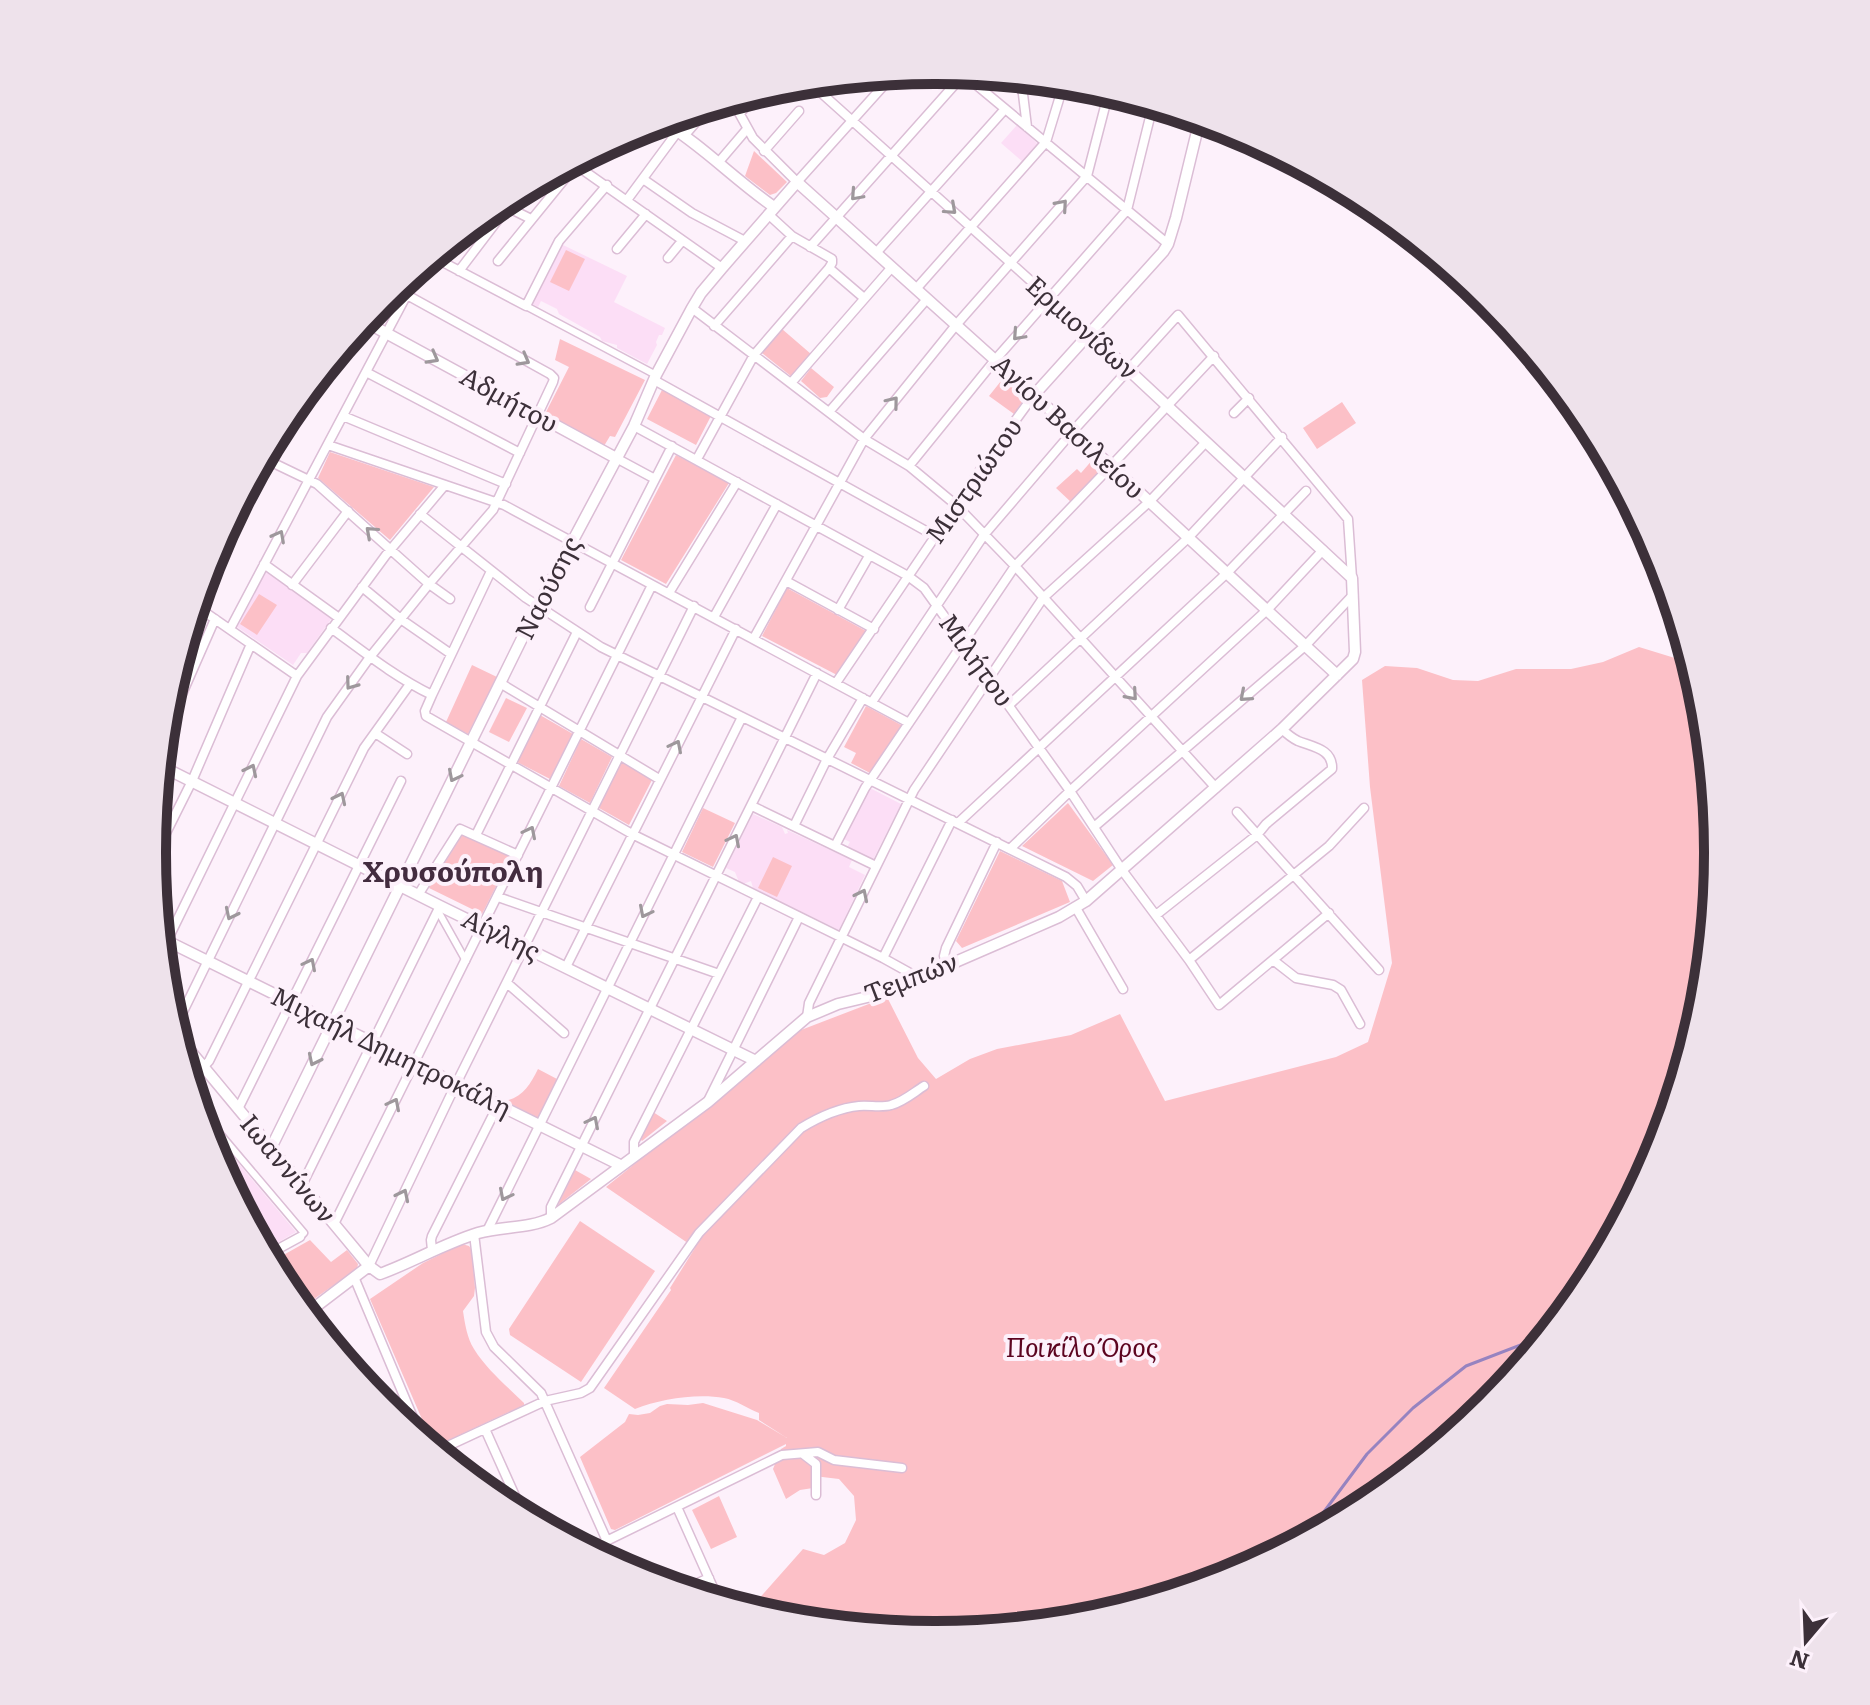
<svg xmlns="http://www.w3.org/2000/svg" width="1870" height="1705" viewBox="0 0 1870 1705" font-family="Literata,serif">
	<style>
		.built { fill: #fcdef6 }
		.green { fill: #fcc0c7 }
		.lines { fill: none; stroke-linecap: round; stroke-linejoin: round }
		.stream { stroke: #9683c0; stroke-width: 3 }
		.pedestrian-casing { stroke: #dbbdd5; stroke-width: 9 }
		.minor-casing { stroke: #dbbdd5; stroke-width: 11 }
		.tertiary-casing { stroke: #dbbdd5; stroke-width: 13 }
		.pedestrian { stroke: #fff; stroke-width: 6 }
		.minor { stroke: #fff; stroke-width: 8 }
		.tertiary { stroke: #fff; stroke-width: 10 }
		.oneway { stroke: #9e989c }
		.labels { text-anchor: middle; stroke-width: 8; stroke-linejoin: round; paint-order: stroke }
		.street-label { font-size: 26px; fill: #3c3039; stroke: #fdf1fb }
		.park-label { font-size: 26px; font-style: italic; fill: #5c0420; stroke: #fdf1fb }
		.neighbourhood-label { font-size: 28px; font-weight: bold; fill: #432c3f; stroke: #fdf1fb }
		.rim { fill: none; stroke: #3c3039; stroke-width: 10 }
	</style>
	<rect width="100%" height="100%" fill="#fdf1fb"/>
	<path class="built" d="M 1017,125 L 1039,145 L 1023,162 L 1001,143 Z
		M 563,245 L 627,276 L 614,302 L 665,328 L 662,335 L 659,335 L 656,342 L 657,345 L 647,364 L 617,348 L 617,345 L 602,341 L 600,337 L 559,314 L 557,309 L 541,301 L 538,307 L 532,304 Z
		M 266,572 L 332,618 L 307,653 L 301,653 L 293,665 L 237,627 Z
		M 870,788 L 901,804 L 873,860 L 847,847 L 850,842 L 844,839 Z
		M 753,814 L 782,827 L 785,834 L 788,833 L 787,830 L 852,860 L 849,867 L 865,875 L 839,930 L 753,888 L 751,881 L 743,884 L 739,882 L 735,872 L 726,868 Z
		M 219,1140 L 296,1232 L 265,1250 L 212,1152 L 211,1148 Z"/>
	<path class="green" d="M 754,151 L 787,182 L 776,193 L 770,195 L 745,176 Z
		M 566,250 L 585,259 L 569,291 L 550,282 Z
		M 782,329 L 811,354 L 792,377 L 762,353 Z
		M 560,339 L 645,380 L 615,437 L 610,436 L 604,446 L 545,414 L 569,367 L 555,360 Z
		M 811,368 L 834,387 L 827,397 L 820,398 L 801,381 Z
		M 1005,376 L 1027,395 L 1014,414 L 989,396 Z
		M 662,390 L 711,416 L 696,445 L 647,419 Z
		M 1342,402 L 1356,423 L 1317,449 L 1303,428 Z
		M 330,452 L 434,487 L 390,540 L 318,478 Z
		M 676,455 L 729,483 L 666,584 L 621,560 Z
		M 1094,458 L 1105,467 L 1072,503 L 1056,488 L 1077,469 L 1081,473 Z
		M 787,588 L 866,631 L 837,675 L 762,636 Z
		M 259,594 L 277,605 L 257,635 L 240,624 Z
		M 1639,647 L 1691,663 L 1703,700 L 1717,853 L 1702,1006 L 1658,1152 L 1585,1288 L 1488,1406 L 1369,1503 L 1234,1576 L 1087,1620 L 935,1635 L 782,1620 L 749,1610 L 803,1549 L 824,1555 L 845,1543 L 856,1520 L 854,1496 L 839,1479 L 814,1476 L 813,1488 L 800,1490 L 786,1499 L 773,1469 L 781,1449 L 786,1446 L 786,1444 L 615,1530 L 611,1529 L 580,1457 L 625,1422 L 629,1414 L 638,1415 L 650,1413 L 660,1406 L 667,1404 L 688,1405 L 703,1403 L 757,1420 L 787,1438 L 759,1420 L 759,1413 C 748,1409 736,1400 724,1398 C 697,1393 660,1399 635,1409 L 604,1388 L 671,1290 L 670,1288 L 695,1248 L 606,1187 L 801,1030 L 887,997 L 918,1058 L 936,1079 L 970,1059 L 997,1049 L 1071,1035 L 1120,1014 L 1165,1101 L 1336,1057 L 1368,1042 L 1392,963 L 1370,787 L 1362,680 L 1385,666 L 1417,668 L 1453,680 L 1478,681 L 1516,669 L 1571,669 L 1603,662 Z
		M 472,665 L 497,677 L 468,734 L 446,722 Z
		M 506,698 L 527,708 L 509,742 L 489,732 Z
		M 866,706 L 903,726 L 870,773 L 851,763 L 856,753 L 844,747 Z
		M 540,715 L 573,734 L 550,779 L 517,762 Z
		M 581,739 L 612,757 L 590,803 L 559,786 Z
		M 621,762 L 652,780 L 629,825 L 599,808 Z
		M 1068,803 L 1113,865 L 1093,881 L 1022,846 Z
		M 703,808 L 735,823 L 713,867 L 682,852 Z
		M 462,835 L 511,857 L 482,914 L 429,888 Z
		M 1000,851 L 1062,881 L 1070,902 L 962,948 L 956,941 Z
		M 773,857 L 792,866 L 777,897 L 758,888 Z
		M 538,1069 L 557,1079 L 538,1118 L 505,1101 C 523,1097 530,1085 538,1069 Z
		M 653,1112 L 667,1121 L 642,1141 L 641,1140 Z
		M 575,1170 L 591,1179 L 558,1205 Z
		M 580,1221 L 655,1271 L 581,1382 L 510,1335 L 509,1329 Z
		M 310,1240 L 331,1262 L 347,1250 L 358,1264 L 357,1269 L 301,1308 L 284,1287 L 271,1262 Z
		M 462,1244 L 469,1246 L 472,1250 L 475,1288 L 474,1296 L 463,1311 C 465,1324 467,1338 474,1349 C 487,1370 507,1386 524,1403 L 524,1405 L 434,1447 L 370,1299 L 423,1263 Z
		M 719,1496 L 737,1537 L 711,1549 L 692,1510 Z"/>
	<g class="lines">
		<path class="stream" d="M 1297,1542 L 1323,1513 L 1367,1454 L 1413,1408 L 1466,1366 L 1531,1341 L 1550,1330"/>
		<g class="pedestrian-casing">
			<path id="pedestrian" d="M 526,306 L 656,375
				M 438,911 L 466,961
				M 199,1109 L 304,1233 L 300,1237"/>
		</g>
		<g class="minor-casing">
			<path id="minor" d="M 962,73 L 1168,244
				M 1021,78 L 1027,127
				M 809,82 L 1090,334
				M 853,82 L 858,78
				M 732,100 L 753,138 L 797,182 L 894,74
				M 740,113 L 760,92
				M 685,135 L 709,107
				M 764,151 L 799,111
				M 573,163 L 722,268
				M 718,163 L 747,129
				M 643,179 L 692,213 L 745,241
				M 627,200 L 678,131
				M 499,203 L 531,219
				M 768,214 L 792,236 L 832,259 L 832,263 L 829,268 L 864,298
				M 810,247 L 965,73
				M 617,249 L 646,214
				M 876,253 L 1005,109
				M 433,257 L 526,306 L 559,241 L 607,185
				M 668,258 L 682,241
				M 498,261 L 576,165
				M 459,271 L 519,192
				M 916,289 L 1046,142 L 1064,83
				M 692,308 L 864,439 L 909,466 L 956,505 L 1015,566 L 1216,788
				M 714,326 L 792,236
				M 366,372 L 520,453
				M 654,380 L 935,536
				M 791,383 L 892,267
				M 829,412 L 927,299
				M 1234,413 L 1249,398
				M 343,416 L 506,484
				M 634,426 L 908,576 L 924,588 L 1070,791 L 1122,870 L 1189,960 L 1219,1005 L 1329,913
				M 328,445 L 504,505 L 909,723
				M 263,458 L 317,484 L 429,584 L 450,599
				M 616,458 L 655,479
				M 697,459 L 754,355 L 829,268
				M 909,466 L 995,360 L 1127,210 L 1153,105
				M 420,514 L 526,598 L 601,647 L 1066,877 L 1077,886 L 1086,901
				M 264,564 L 339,618
				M 491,571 L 432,695 L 425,711 L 426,716 L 632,834 L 883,958 L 910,973 L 916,979
				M 786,581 L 874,629
				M 292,585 L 348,511
				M 362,587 L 402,620 L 451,654
				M 669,593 L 737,482
				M 196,606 L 297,676
				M 590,607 L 672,446
				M 838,610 L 869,556
				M 714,617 L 777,504
				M 331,628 C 364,652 395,677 432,695
				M 230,629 L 422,266
				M 754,638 L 864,439 L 956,325 L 1087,176 L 1109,91
				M 500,683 L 659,779
				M 836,683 L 993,451 L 1034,395
				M 872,702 L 984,535 L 1073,431 L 1178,315 L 1348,519 L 1352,578
				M 1009,705 L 1188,538 L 1282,437
				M 375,733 L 407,754
				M 164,735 L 215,619
				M 752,806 L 876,866
				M 1237,812 L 1379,970
				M 958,823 L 1227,573 L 1306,491
				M 794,826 L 827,759 L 863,698
				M 1094,827 L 1305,646 L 1353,595
				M 476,835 L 577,632
				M 835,846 L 865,788 L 1015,566 L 1111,466 L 1214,356
				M 1011,848 L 1070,791 L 1267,610 L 1323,550
				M 153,859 L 192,781 L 251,644
				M 418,895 L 460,829 L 518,855
				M 498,897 L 719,974
				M 1076,908 L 1123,989
				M 1156,915 L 1257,835 L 1266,824 L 1332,769 C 1333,749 1313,747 1298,741 C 1292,738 1287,734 1282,729
				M 167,941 L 297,676 L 386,555 L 445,485
				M 883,958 L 952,820
				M 1189,960 L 1329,846 L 1364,808
				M 1273,960 L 1296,978 L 1333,985 L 1341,990 L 1360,1024
				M 947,966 L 944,956 L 946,948 L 997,842
				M 566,967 L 736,629
				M 507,983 L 564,1033
				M 807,1017 L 809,1003 L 914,790 L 1043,598 L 1149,502 L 1206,442
				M 175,1028 L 327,717 L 370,657 L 429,584 L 493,510 L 553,382 L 554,378 L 550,374 L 407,295
				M 190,1081 L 209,1061 L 364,748 L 410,684
				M 708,1101 L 799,917
				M 238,1109 L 401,781
				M 634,1155 L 634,1142 L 758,897
				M 302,1185 L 440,906
				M 551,1218 L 551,1207 L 817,673
				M 334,1224 L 652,585
				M 487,1231 L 742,717
				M 474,1234 L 486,1332 L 494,1347 L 541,1393 L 607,1541
				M 432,1250 L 431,1240 L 432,1236 L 498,1105
				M 267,1255 L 300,1237
				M 369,1266 L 456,1084 L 694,606
				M 354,1277 L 422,1439
				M 485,1429 L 524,1516
				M 437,1451 L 545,1401 L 581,1393 L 590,1388 L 699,1233 L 801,1128 C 819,1117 838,1108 859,1106 C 870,1105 881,1108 891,1105 C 903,1102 913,1093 924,1086
				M 803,1454 L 816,1464 L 816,1495
				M 677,1507 L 719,1601
				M 588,1550 L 782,1455 L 818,1452 L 834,1460 L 902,1468
				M 683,1590 L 709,1578"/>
		</g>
		<g class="tertiary-casing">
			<path id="tertiary" d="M 662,121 C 702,145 735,180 774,207
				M 364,321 L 616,458
				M 1034,395 L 1163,252 L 1168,244 L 1176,218 L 1200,119
				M 161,766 L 440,906 L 756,1061
				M 161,938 L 620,1165
				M 177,1035 L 369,1266 L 380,1274 C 413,1262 443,1244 478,1233 C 502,1226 529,1229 551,1218 L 708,1102 L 807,1017 L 838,1004 L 884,993 L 1059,917 L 1086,901 L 1282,729 L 1353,659 L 1355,652 L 1352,578 L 1090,334
				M 271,1148 L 538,606 L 634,426 L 656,375 L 692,308 L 701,293 L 722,268 L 797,182 L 1034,395 L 1337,675
				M 306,1314 L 369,1266"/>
		</g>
		<use href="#pedestrian" class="pedestrian"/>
		<use href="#minor" class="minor"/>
		<use href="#tertiary" class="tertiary"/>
	</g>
	<defs><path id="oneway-chevron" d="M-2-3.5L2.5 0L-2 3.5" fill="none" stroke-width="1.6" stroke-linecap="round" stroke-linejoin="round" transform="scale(2)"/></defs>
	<g class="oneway">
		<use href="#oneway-chevron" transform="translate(856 195) rotate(132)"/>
		<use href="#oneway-chevron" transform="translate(1062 205) rotate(-49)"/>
		<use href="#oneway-chevron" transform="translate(951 209) rotate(42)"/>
		<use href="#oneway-chevron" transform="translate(1018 335) rotate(132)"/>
		<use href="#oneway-chevron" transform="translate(433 358) rotate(29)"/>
		<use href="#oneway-chevron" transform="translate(524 360) rotate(29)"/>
		<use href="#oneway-chevron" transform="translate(893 402) rotate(-51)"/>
		<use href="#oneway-chevron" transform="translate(371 532) rotate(-138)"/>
		<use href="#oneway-chevron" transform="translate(279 536) rotate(-62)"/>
		<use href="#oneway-chevron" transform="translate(351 684) rotate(126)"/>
		<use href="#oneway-chevron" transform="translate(1132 695) rotate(49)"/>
		<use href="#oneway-chevron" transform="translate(1245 696) rotate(139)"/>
		<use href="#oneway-chevron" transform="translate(676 746) rotate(-63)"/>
		<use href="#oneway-chevron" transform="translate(251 770) rotate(-64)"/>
		<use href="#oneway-chevron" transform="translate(454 776) rotate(117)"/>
		<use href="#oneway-chevron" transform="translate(340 798) rotate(-64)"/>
		<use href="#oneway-chevron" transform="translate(530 832) rotate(-63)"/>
		<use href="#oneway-chevron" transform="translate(734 840) rotate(-63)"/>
		<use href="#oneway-chevron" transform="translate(862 895) rotate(-64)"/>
		<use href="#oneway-chevron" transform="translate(645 912) rotate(117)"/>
		<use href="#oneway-chevron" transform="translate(231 914) rotate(116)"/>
		<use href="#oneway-chevron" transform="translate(310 964) rotate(-63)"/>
		<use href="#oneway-chevron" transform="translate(314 1060) rotate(116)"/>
		<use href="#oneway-chevron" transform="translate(394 1104) rotate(-63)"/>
		<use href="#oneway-chevron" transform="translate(593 1122) rotate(-63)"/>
		<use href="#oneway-chevron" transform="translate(403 1195) rotate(-64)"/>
		<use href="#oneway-chevron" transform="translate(505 1195) rotate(117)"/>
	</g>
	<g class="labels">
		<g class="street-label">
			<text transform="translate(1082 328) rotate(42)" y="9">Ερμιονίδων</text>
			<text transform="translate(509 400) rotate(29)" y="9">Αδμήτου</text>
			<text transform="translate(1068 427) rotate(43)" y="9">Αγίου Βασιλείου</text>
			<text transform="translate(974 481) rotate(-55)" y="9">Μιστριώτου</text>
			<text transform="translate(548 588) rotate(-63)" y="9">Ναούσης</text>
			<text transform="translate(976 660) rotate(54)" y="9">Μιλήτου</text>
			<text transform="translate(501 935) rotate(26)" y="9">Αίγλης</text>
			<text transform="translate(911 978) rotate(-21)" y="9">Τεμπών</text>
			<text transform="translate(391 1052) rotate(26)" y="9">Μιχαήλ Δημητροκάλη</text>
			<text transform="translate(288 1169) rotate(50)" y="9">Ιωαννίνων</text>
		</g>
		<g class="park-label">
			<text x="1082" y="1357">Ποικίλο Όρος</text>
		</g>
		<g class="neighbourhood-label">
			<text x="453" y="882">Χρυσούπολη</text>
		</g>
	</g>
	<path d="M0 0H1870V1705H0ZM934 84H936A768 768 0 0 1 1704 852V853A768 768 0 0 1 936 1621H934A768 768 0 0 1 166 853V852A768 768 0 0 1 934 84Z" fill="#eee2eb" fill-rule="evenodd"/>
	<path class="rim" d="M934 84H936A768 768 0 0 1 1704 852V853A768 768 0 0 1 936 1621H934A768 768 0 0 1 166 853V852A768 768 0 0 1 934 84Z"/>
	<g transform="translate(1806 1641) rotate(199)" stroke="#fdf1fb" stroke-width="6" paint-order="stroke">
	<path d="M0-6L14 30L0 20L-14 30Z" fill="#3c3039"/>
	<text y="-12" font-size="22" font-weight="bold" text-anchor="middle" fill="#3c3039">N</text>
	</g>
</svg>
